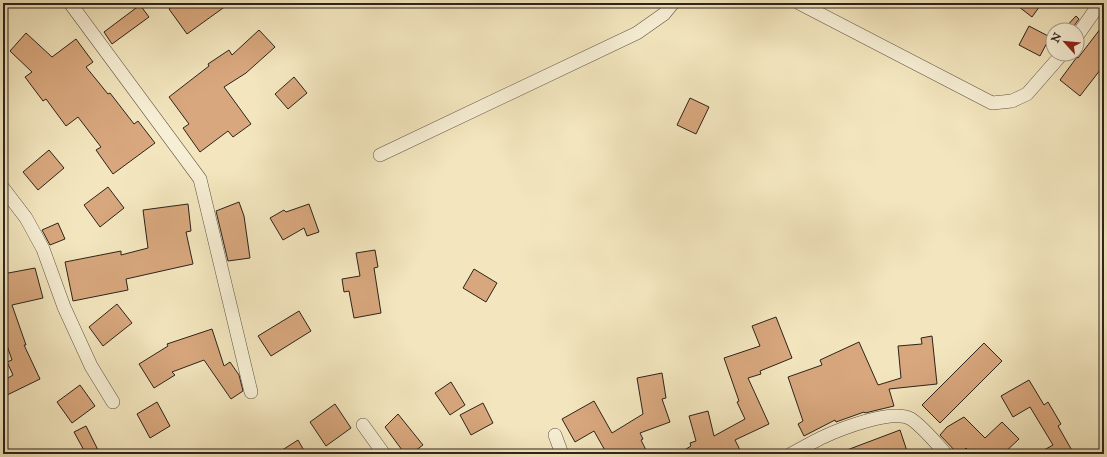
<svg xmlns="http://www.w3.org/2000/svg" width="1107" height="457" viewBox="0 0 1107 457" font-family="'IM FELL Great Primer',serif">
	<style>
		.building { fill: #d8a77d; stroke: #2d231b }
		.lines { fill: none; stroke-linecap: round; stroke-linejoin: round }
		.street-casing { stroke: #5e5444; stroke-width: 14 }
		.street { stroke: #f7efd5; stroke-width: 13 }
	</style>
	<rect width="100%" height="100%" fill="#f3e6be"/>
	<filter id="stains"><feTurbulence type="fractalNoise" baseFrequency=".005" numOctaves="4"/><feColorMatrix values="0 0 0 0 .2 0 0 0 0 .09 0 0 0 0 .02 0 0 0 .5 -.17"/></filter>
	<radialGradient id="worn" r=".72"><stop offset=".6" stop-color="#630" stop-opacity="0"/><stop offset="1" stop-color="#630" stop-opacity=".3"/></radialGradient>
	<path class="building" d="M 177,3 L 230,3 L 187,34 L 169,9 Z
		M 1014,3 L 1042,3 L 1032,17 Z
		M 140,5 L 149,17 L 112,44 L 104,32 Z
		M 1076,16 L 1079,19 L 1071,30 L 1063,30 Z
		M 1104,24 L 1104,65 L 1080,96 L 1060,80 L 1077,57 L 1078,58 Z
		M 1029,26 L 1050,37 L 1040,56 L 1019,45 Z
		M 259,30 L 275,47 L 246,73 L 224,87 L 251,124 L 233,137 L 228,131 L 200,152 L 183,128 L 189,124 L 169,97 L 209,66 L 208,64 L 229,50 L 232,55 Z
		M 26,33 L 52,57 L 76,39 L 93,62 L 86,67 L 108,94 L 110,93 L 134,124 L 138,121 L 155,143 L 113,174 L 96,150 L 101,147 L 78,117 L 66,126 L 46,99 L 43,101 L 25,77 L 32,72 L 10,51 Z
		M 294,77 L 307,93 L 288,109 L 275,94 Z
		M 690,98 L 709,107 L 696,134 L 677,125 Z
		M 49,150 L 64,168 L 38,190 L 23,172 Z
		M 108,187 L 124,208 L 100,227 L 84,205 Z
		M 239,202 L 244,216 L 250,258 L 228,261 L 216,211 Z
		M 188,204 L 191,231 L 186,232 L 193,264 L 126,279 L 128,290 L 73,301 L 65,262 L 121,251 L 121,255 L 148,248 L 143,210 Z
		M 309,204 L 319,232 L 307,236 L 304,228 L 283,240 L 270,218 L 284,210 L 286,212 Z
		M 58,223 L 65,239 L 50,245 L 42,230 Z
		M 375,250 L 378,267 L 374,268 L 381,313 L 354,318 L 349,291 L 344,292 L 342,279 L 360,276 L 356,253 Z
		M 35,268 L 43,298 L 12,305 L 26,345 L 24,345 L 40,379 L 3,397 L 3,381 L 13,375 L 7,362 L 12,360 L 3,334 L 3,274 Z
		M 474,269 L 497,283 L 486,302 L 463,288 Z
		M 117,304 L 132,323 L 103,346 L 89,327 Z
		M 299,311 L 311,331 L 271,356 L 258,336 Z
		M 776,317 L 792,358 L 760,371 L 761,374 L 748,378 L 769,424 L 735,440 L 742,454 L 678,454 L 691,446 L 690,443 L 696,441 L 689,416 L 708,411 L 714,436 L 745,419 L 737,402 L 739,401 L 724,358 L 760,346 L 752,326 Z
		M 212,329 L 224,366 L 230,362 L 239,375 L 243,391 L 231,399 L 204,360 L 172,372 L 175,375 L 154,388 L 139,364 L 168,346 L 167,344 Z
		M 932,336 L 937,384 L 889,389 L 894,406 L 865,413 L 864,412 L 836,422 L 835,420 L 804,436 L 798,424 L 803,421 L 788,377 L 822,365 L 820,360 L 859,342 L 878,385 L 901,378 L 898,346 L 922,344 L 921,338 Z
		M 984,343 L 1002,361 L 940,423 L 922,405 Z
		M 662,373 L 666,398 L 662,399 L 670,422 L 640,433 L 643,439 L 641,440 L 648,454 L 607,454 L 594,431 L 575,442 L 562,419 L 594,401 L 612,433 L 643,414 L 637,378 Z
		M 1029,380 L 1044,405 L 1048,402 L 1061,424 L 1058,426 L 1074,454 L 1037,454 L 1053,445 L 1030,407 L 1013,417 L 1001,396 Z
		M 451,382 L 465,405 L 450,415 L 435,393 Z
		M 80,385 L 95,406 L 72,423 L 57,402 Z
		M 157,402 L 170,426 L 150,438 L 137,414 Z
		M 483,403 L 493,423 L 471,435 L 460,415 Z
		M 335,404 L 351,428 L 326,446 L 310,422 Z
		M 398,414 L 423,445 L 411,454 L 405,454 L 385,427 Z
		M 964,417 L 985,438 L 1002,422 L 1019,439 L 1003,454 L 972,454 L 966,448 L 960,454 L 958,454 L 940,435 L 947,427 Z
		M 86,426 L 100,454 L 86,454 L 74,432 Z
		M 900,430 L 908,454 L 839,454 L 839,453 Z
		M 298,440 L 306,454 L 276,454 Z"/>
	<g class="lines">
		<g class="street-casing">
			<path id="street" d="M 70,3 L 200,179 L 251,392
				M 799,3 L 992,103 L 1012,101 L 1027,94 L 1062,54
				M 1077,36 L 1100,3
				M 380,155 L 637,33 L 664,14 L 673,3
				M 3,188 L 26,218 L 43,249 L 64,307 L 91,366 L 113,402
				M 363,425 L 384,454
				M 555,435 L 562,454
				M 791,454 C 801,449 811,443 821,438 C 840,429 893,408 911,419 C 922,426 937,444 946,454"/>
		</g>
		<use href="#street" class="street"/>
	</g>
	<rect width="1107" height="457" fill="none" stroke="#f3e6be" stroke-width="16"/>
	<rect x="4" y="4" width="1099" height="449" fill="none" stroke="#2d231b" stroke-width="2"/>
	<rect x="8" y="8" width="1091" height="441" fill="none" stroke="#2d231b"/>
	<g transform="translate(1065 42) rotate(297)"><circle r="19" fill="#f7efd5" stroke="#a69d8b"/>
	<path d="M0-3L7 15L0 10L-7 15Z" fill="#8f2418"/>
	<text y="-6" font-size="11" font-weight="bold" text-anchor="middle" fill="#2d231b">N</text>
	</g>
	<rect width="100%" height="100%" filter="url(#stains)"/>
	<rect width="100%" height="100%" fill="url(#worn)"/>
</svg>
